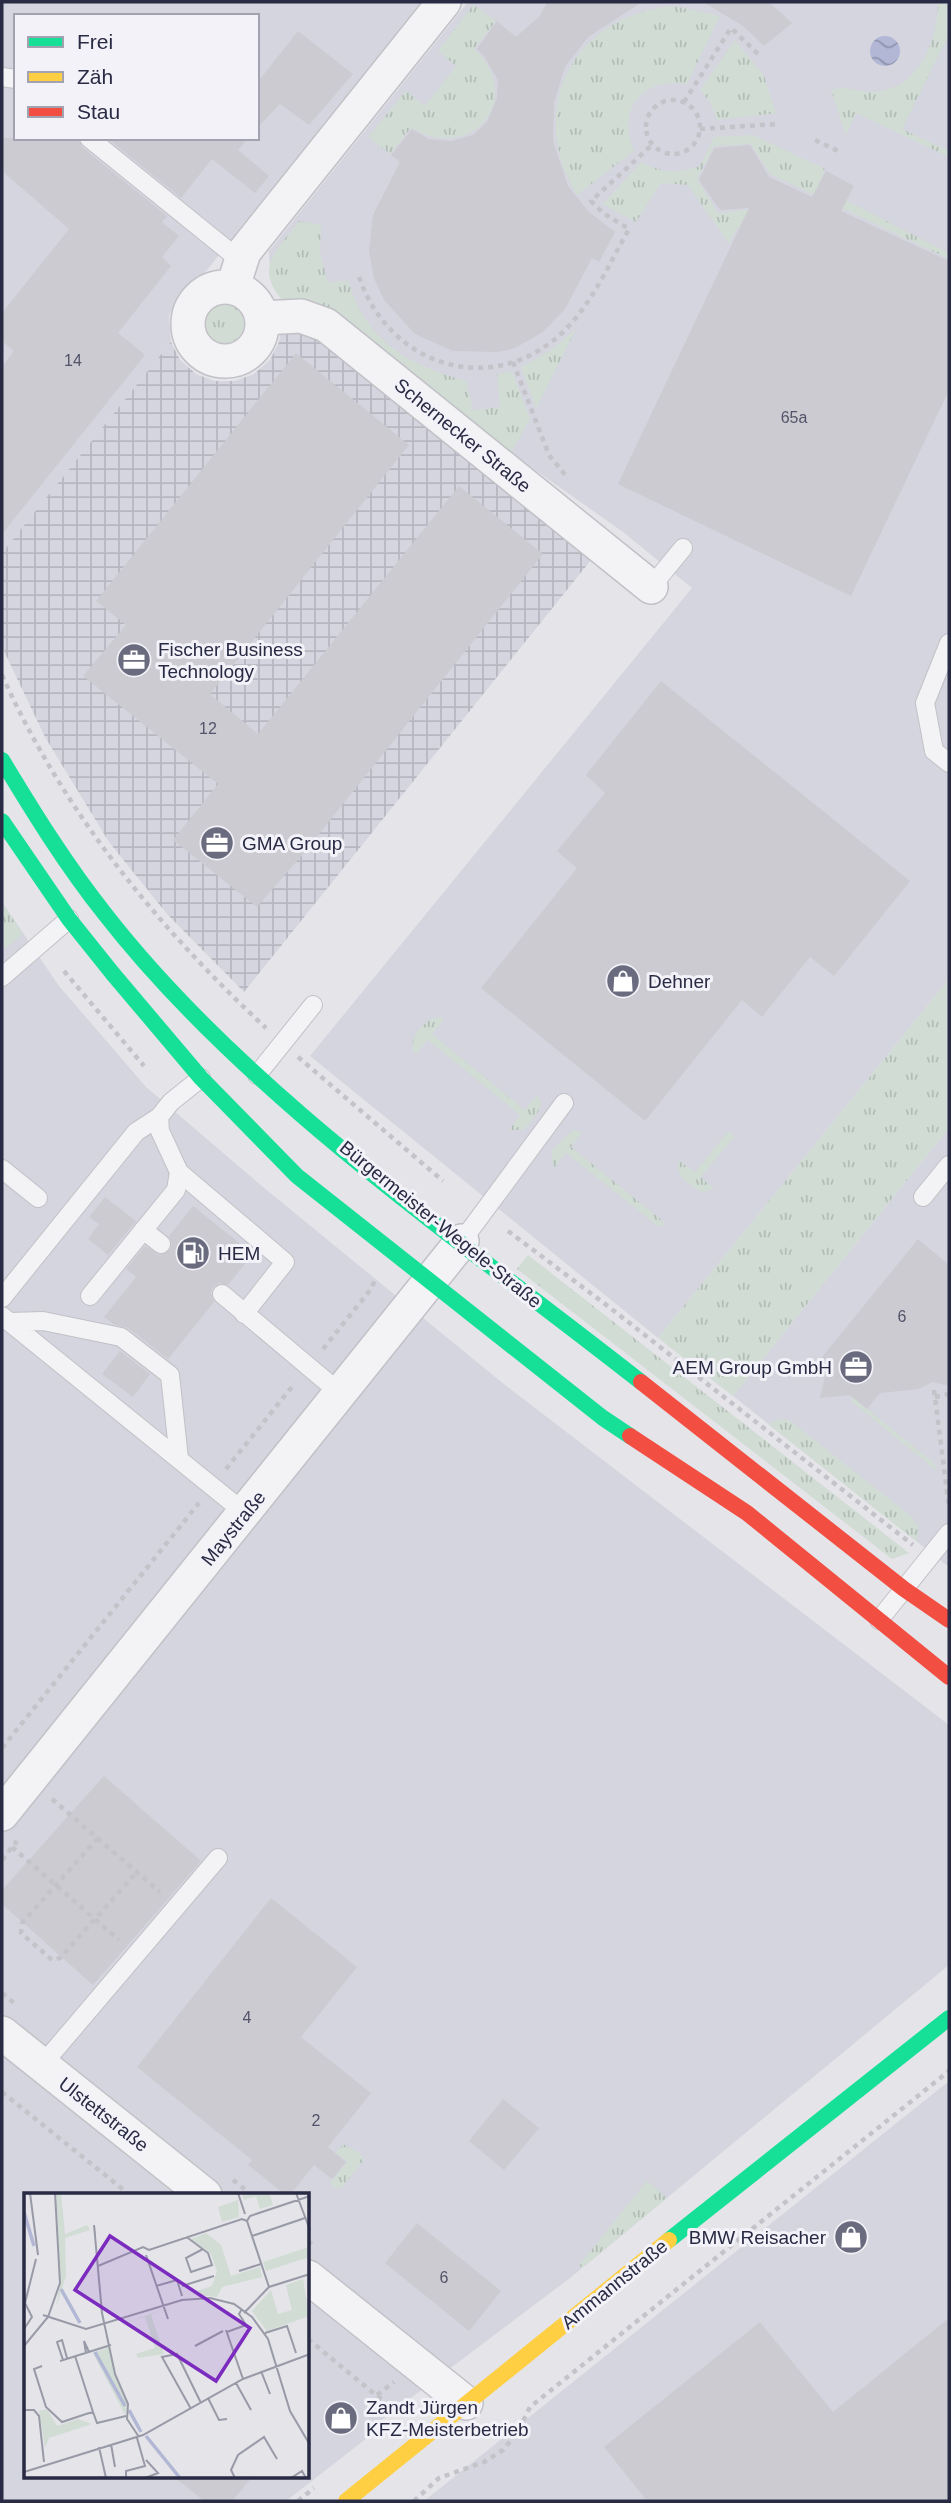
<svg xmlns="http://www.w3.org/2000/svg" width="951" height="2503" viewBox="0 0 951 2503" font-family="Helvetica,sans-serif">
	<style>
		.built { fill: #d4d5de; fill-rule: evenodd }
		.industrial { fill: url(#industrial-grid) }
		.grass { fill: url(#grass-tufts) }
		.water { fill: url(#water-waves) }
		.building { fill: #cbcbd1 }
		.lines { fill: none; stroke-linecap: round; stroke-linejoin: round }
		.lane-casing { stroke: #c1c1c7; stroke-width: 20 }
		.street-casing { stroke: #c1c1c7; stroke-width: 36 }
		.path { stroke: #c3c3c9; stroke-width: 4.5; stroke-dasharray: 5 5; stroke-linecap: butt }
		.lane { stroke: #f3f3f6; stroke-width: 18 }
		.street { stroke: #f3f3f6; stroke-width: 33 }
		.fast { stroke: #16e098; stroke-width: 16 }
		.slow { stroke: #ffcf43; stroke-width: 16 }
		.jam { stroke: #f24e42; stroke-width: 16 }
		.labels { text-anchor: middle; stroke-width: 6; stroke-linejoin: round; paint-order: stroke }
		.number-label { font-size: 16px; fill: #535469 }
		.street-label { font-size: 19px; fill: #292a44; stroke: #f2f2f8 }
		.poi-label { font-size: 19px; fill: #292a44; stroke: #f2f2f8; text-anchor: start }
		.inset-river { fill: none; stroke: #b1b7d5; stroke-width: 3.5 }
		.inset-road { fill: none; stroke: #999aa7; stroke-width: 2 }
		.view { fill: #7b2cbf; fill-opacity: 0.15; stroke: #7b2cbf; stroke-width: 3.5 }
		.inset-edge { fill: none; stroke: #292a44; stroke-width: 3.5 }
	</style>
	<defs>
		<pattern id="industrial-grid" width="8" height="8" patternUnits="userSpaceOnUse" patternTransform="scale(1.75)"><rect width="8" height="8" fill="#d4d5de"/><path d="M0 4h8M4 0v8" fill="none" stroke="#b6b7c0"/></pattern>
		<pattern id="grass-tufts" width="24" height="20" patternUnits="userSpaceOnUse" patternTransform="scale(1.75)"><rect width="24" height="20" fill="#d1dcd4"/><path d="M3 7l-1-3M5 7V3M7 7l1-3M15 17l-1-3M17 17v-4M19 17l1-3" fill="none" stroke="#b3bdb7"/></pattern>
		<pattern id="water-waves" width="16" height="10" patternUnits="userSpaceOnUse" patternTransform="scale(1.75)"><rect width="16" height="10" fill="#b1b7d5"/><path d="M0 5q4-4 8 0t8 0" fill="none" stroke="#9095ae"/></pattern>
	</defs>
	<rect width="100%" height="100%" fill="#e4e4e9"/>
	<path class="built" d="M 2,2 L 422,2 L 203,275 L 178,294 L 169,316 L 171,342 L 2,553 ZM 16,16 L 257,16 L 257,138 L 16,138 Z
		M 468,2 L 949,2 L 949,979 L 658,1338 L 310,1056 L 692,588 L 623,532 L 511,453 L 270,268 L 269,251 Z
		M 2,902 L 59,986 L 146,1087 L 263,1187 L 505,1385 L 949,1725 L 949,1965 L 570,2278 L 375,2425 L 376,2431 L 286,2501 L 2,2501 ZM 26,2195 L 308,2195 L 308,2477 L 26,2477 Z
		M 949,1128 L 949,1567 L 733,1396 Z
		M 949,2081 L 949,2501 L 424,2501 L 558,2394 Z"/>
	<path class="industrial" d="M 299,326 L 591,560 L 244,992 L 167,914 L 109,842 L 45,737 L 2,647 L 2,553 L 171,342 L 180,360 L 196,374 L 214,381 L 235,381 L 254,374 L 270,360 L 279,342 L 282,327 Z"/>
	<path class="grass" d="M 938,2 L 949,2 L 949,34 L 902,129 L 949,151 L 949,157 L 856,113 L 846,135 L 831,90 C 845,85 858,92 874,92 C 919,89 938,41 938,2 Z
		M 473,5 L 496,21 L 474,49 C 527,99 472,163 411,128 L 390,154 L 368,137 L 406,91 L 425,106 L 456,66 L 438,51 Z
		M 673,6 L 720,16 L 687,84 C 643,77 616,109 634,151 L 577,195 C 525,109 573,15 673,6 Z
		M 735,40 L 764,76 L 776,113 L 717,120 L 710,102 L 700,90 Z
		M 753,135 L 825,169 L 818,186 L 949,253 L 949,259 L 770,174 L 751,144 L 714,146 L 697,179 L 718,213 L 755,209 L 758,236 L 737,227 L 729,244 L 688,185 L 661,183 L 636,222 L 603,204 L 641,162 C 663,173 677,174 700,166 L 714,137 Z
		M 299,221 L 321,225 L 320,252 L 328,283 L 348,280 C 366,342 407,364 466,381 L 473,410 L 500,407 L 497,374 L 512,371 L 530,419 L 511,453 L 283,301 C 253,267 277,251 299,221 Z
		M204 324a20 20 0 1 1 40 0a20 20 0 1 1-40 0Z
		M 576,329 L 536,409 L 521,367 L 551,350 Z
		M 2,902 L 23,934 L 2,951 Z
		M 949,979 L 949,1128 L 733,1396 L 658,1338 Z
		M 439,1017 L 444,1019 L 432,1034 L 525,1110 L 537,1095 L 541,1103 L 538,1112 L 524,1130 L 509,1130 L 520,1115 L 428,1040 L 416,1054 L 413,1051 C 409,1036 425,1019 439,1017 Z
		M 573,1130 L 582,1132 L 571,1147 L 664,1222 L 663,1226 L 659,1227 L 566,1153 L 555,1167 L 552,1163 L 552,1150 Z
		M 727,1133 L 732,1132 L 734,1137 L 701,1177 L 714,1189 L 702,1192 C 690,1186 674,1175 679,1161 L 695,1172 Z
		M 528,1255 L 909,1553 L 892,1559 L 517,1269 Z
		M 852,1397 L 935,1464 L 936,1470 L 851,1401 Z
		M 780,1419 L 789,1420 L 911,1516 L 919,1527 L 917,1542 L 768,1424 Z
		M 343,2144 L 359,2153 L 364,2160 L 341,2188 L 335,2188 L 330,2183 L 347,2162 L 336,2153 Z
		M 647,2181 L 667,2198 L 582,2268 L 579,2265 Z"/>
	<path class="water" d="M870 51a15 15 0 1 1 30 0a15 15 0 1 1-30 0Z"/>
	<path class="building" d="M 547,2 L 642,2 L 588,37 L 565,67 L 554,103 L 553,141 L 568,186 L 588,211 L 615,232 L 599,262 L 592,258 L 565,309 L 543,332 L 515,348 L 498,352 L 453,351 L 415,334 L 384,300 L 374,278 L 369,251 L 373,215 L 400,162 L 391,155 L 412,129 L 429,139 L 451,141 L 473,135 L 487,122 L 497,98 L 498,80 L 484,56 L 477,49 L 497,21 L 516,37 L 540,16 Z
		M 703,2 L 769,2 L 792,23 L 764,46 L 743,26 Z
		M 298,31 L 353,74 L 309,125 L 280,104 L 257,128 L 257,83 Z
		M 2,138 L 78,138 L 82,147 L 167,216 L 162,222 L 179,236 L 162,257 L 171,266 L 118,333 L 145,355 L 2,534 L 2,366 L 14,351 L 2,341 L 2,313 L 69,229 L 2,171 Z
		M 107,138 L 248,138 L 238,150 L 269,176 L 255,193 L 212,159 L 181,198 Z
		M 750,145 L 769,177 L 812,197 L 826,171 L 854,186 L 841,211 L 949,261 L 949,390 L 851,596 L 618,484 L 749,208 L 720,210 L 699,180 L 714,148 Z
		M 296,353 L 409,445 L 210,694 L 258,734 L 459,486 L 543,554 L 303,854 L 257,907 L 173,840 L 218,784 L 83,676 L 126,625 L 96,601 Z
		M 661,681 L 910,881 L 834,976 L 810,957 L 762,1017 L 742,1000 L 645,1121 L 481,988 L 577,868 L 557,851 L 605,793 L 586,775 Z
		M 105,1197 L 136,1221 L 108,1255 L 88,1239 L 99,1224 L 89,1217 Z
		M 193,1206 L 253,1254 L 228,1285 L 219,1283 L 213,1287 L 211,1293 L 214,1302 L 168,1359 L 128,1328 L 113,1324 L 104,1317 L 136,1277 L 126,1269 L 145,1246 L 159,1255 L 169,1251 L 172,1245 L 169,1236 Z
		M 918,1239 L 949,1265 L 949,1386 L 932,1382 L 919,1389 L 880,1393 L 867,1409 L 850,1395 L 820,1398 L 825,1376 L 814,1367 Z
		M 120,1351 L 150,1374 L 133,1397 L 102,1374 Z
		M 104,1776 L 201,1861 L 93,1985 L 2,1904 L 2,1890 Z
		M 271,1898 L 357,1967 L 301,2037 L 371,2093 L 328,2147 L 346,2162 L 332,2179 L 314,2165 L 290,2195 L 286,2195 L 248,2165 L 252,2160 L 137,2067 Z
		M 503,2099 L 539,2128 L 504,2170 L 469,2141 Z
		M 417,2223 L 501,2291 L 469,2331 L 385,2263 Z
		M 949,2318 L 949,2501 L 647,2501 L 604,2447 L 760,2322 L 833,2412 Z
		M 174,2477 L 252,2477 L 232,2501 L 204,2501 Z"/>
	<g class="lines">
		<g class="lane-casing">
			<path id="lane" d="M 2,77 L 16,79
				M 89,138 L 241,261
				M 651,587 L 683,548
				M 949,643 L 925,703 L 934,751 L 949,763
				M 2,977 L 69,919
				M 257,1075 L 313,1005
				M 2,1169 L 38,1198
				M 179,1172 L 285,1262 L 244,1314
				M 923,1197 L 949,1165
				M 143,1230 L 161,1244
				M 462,1241 L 564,1103
				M 222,1294 L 340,1393
				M 90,1296 L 176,1190 L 179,1172 L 160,1131 L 159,1117 L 171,1102 L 201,1078
				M 2,1298 L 136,1132 L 159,1117
				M 2,1316 L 245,1513
				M 10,1322 L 43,1321 L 121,1337 L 170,1375 L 179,1459
				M 879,1620 L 949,1533
				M 42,2065 L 218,1858"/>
		</g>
		<g class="street-casing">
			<path id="street" d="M188 324a37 37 0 1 1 74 0a37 37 0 1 1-74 0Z
				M 233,287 L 244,252 L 444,2
				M 262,318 L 301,316 L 326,325 L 651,587
				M 2,1814 L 462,1241
				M 2,2033 L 205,2195
				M 308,2277 L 466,2403"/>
		</g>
		<path class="path" d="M646 127a27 27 0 1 1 54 0a27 27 0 1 1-54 0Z
			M 684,102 L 731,28 L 758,54
			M 700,129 L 777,124
			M 815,140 L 838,151
			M 359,277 C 390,367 492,399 563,332 C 592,304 609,264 629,229 L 603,213 L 591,201 L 653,144
			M 513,362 L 549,455 L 567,477
			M 2,675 C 63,811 157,927 266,1028
			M 64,971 L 144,1066
			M 298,1057 L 443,1181
			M 508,1231 L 609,1307 L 913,1545
			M 323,1349 L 371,1289 L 376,1278
			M 934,1390 L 949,1507
			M 935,1397 L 949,1394
			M 226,1469 L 295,1383
			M 2,1748 L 199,1503
			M 52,1799 L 160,1892
			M 98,1838 L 22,1923 L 21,1933 L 52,1960 L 60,1958 L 137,1872
			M 12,1847 L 119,1940
			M 2,1860 L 17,1841
			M 2,1993 L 14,2003
			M 2,2092 L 130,2195
			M 233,2180 L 252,2195
			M 308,2241 L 316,2247
			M 308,2339 L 388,2405 L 392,2415 L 392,2422
			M 377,2395 L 394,2382
			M 298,2501 L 314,2488
			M 414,2501 L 439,2478 L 484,2462 L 503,2450 L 517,2433 L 530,2407 L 949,2071"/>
		<use href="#lane" class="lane"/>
		<use href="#street" class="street"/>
		<path class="fast" d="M 2,760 C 34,813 66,865 105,914 C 245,1094 462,1241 641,1382
			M 2,821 L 69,919 L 113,974 L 201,1078 L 297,1176 L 603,1418 L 630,1436
			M 669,2240 L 949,2018"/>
		<path class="slow" d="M 346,2501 L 669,2240"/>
		<path class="jam" d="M 641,1382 L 904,1589 L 949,1620
			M 630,1436 L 747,1513 L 949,1677"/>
	</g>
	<defs>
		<g id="office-disc" transform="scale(1.75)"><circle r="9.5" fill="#6a6b7e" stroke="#f2f2f8"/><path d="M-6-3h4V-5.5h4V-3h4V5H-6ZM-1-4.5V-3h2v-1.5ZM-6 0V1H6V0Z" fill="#fff"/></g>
		<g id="shop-disc" transform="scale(1.75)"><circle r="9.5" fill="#6a6b7e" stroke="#f2f2f8"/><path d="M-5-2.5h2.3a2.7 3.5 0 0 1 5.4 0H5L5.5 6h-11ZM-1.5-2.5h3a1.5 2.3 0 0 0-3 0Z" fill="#fff"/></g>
		<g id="fuel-disc" transform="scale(1.75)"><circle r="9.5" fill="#6a6b7e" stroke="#f2f2f8"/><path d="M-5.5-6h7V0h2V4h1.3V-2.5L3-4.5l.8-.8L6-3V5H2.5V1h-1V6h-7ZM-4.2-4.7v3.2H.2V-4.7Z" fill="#fff"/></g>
	</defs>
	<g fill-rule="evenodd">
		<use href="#office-disc" x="134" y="660"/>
		<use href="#office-disc" x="217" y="843"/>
		<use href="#shop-disc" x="623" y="981"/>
		<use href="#fuel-disc" x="193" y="1253"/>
		<use href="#office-disc" x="856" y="1367"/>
		<use href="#shop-disc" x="851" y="2237"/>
		<use href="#shop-disc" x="341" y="2418"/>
	</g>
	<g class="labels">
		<g class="number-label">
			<text x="73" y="366">14</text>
			<text x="794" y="423">65a</text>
			<text x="208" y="734">12</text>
			<text x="902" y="1322">6</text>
			<text x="247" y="2023">4</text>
			<text x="316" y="2126">2</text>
			<text x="444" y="2283">6</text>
		</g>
		<g class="street-label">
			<text transform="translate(463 435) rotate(39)" y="7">Schernecker Straße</text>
			<text transform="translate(441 1224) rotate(39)" y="7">Bürgermeister-Wegele-Straße</text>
			<text transform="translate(233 1528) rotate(-51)" y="7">Maystraße</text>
			<text transform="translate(104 2114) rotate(38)" y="7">Ulstettstraße</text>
			<text transform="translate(614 2284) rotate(-39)" y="7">Ammannstraße</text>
		</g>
		<g class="poi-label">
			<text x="158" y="656">Fischer Business<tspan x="158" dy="22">Technology</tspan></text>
			<text x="242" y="850">GMA Group</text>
			<text x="648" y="988">Dehner</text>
			<text x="218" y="1260">HEM</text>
			<text x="832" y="1374" text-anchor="end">AEM Group GmbH</text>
			<text x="826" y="2244" text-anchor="end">BMW Reisacher</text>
			<text x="366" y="2414">Zandt Jürgen<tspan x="366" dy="22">KFZ-Meisterbetrieb</tspan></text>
		</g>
	</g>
	<g transform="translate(24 2193)">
		<rect width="285" height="285" fill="#e4e4e9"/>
		<path d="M 218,0 L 245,0 L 249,12 L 236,16 L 232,3 L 220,7 ZM 214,7 L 215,24 L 198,29 L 194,14 ZM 182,40 L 197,52 L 207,83 L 236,74 L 238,84 L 198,94 L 193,104 L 173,102 L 173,98 L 188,93 L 193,78 L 187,61 L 167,46 ZM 285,54 L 285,64 L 242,78 L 239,69 ZM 279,86 L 285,123 L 243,138 L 228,118 L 247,97 L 254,121 L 268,117 L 262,92 ZM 136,118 L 127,122 L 140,161 L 114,165 L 112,161 L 131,155 L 121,124 L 106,128 ZM 86,154 L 89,176 L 103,210 L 101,222 L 69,160 Z" fill="#d1dcd4"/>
		<path d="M 31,0 L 37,0 L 41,41 L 63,32 L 66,37 L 41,45 L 42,83 L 32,114 L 36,90 ZM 23,216 L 33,233 L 54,226 L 68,231 L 25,245 L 21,255 L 15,218 Z" fill="#d1dcd4"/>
		<path class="inset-river" d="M 0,19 L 10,53M 37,96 L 56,130M 71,159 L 101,213M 105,217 L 117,239M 122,243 L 156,285"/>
		<path class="inset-road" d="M 6,0 L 14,62M 214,0 L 221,21M 272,0 L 286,37M 223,28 L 245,94M 71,41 L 70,32 L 78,120 L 91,181 L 104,211 L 103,226 L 115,244M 228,43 L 281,25M 162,44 L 164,45 L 184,60 L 188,72 L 167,79 L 162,65 L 179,56M 122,62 L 144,126M 74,73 L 119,54 L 125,57 L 218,26 L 223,28 L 226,23 L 286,3M 215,78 L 237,71M 132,93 L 153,87 L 158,103M 158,93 L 190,83M 220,120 L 245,94 L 286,81M 19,122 L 62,136 L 158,107 L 186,105 L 210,111 L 228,124 L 244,146 L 266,218 L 286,252M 0,136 L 8,124 L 1,110 L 12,66M 202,137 L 219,186M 203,139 L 222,132 L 215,121 L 218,116M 241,140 L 263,133 L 272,160M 0,153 L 24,124 L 36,90 L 31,0M 171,153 L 199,138M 62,160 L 60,148 L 65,159M 39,167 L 33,149 L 38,147 L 43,165M 36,168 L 87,152M 18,173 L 10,176 L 22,214 L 38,229 L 62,221 L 69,219 L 51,163M 237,178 L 246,201M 212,190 L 227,217M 184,205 L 195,227 L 203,226M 167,216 L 138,164 L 153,161 L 177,210M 0,217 L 10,217 L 15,223 L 20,269M 69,219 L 73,230 L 102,223M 87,251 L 91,274M 75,254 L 82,285M 0,279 L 119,242 L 219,186 L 286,161M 102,285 L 102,278 L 121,273 L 113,245M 121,285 L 134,280 L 122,267M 211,285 L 207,277 L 214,262 L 240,244 L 253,266M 267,285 L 278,278 L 282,285"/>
		<path class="view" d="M 86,43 L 226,135 L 192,188 L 51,97 Z"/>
		<rect width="285" height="285" class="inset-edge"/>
	</g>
	<rect width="951" height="2503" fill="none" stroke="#292a44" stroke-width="7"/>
	<rect x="14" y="14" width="245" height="126" fill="#f2f2f8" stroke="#a2a2b0" stroke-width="2"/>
	<rect x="28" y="37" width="35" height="10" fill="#16e098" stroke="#a2a2b0" stroke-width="2"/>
	<text x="77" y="49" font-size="21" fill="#292a44">Frei</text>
	<rect x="28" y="72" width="35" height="10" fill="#ffcf43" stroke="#a2a2b0" stroke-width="2"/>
	<text x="77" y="84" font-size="21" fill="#292a44">Zäh</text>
	<rect x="28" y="107" width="35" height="10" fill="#f24e42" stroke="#a2a2b0" stroke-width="2"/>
	<text x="77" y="119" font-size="21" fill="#292a44">Stau</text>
</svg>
